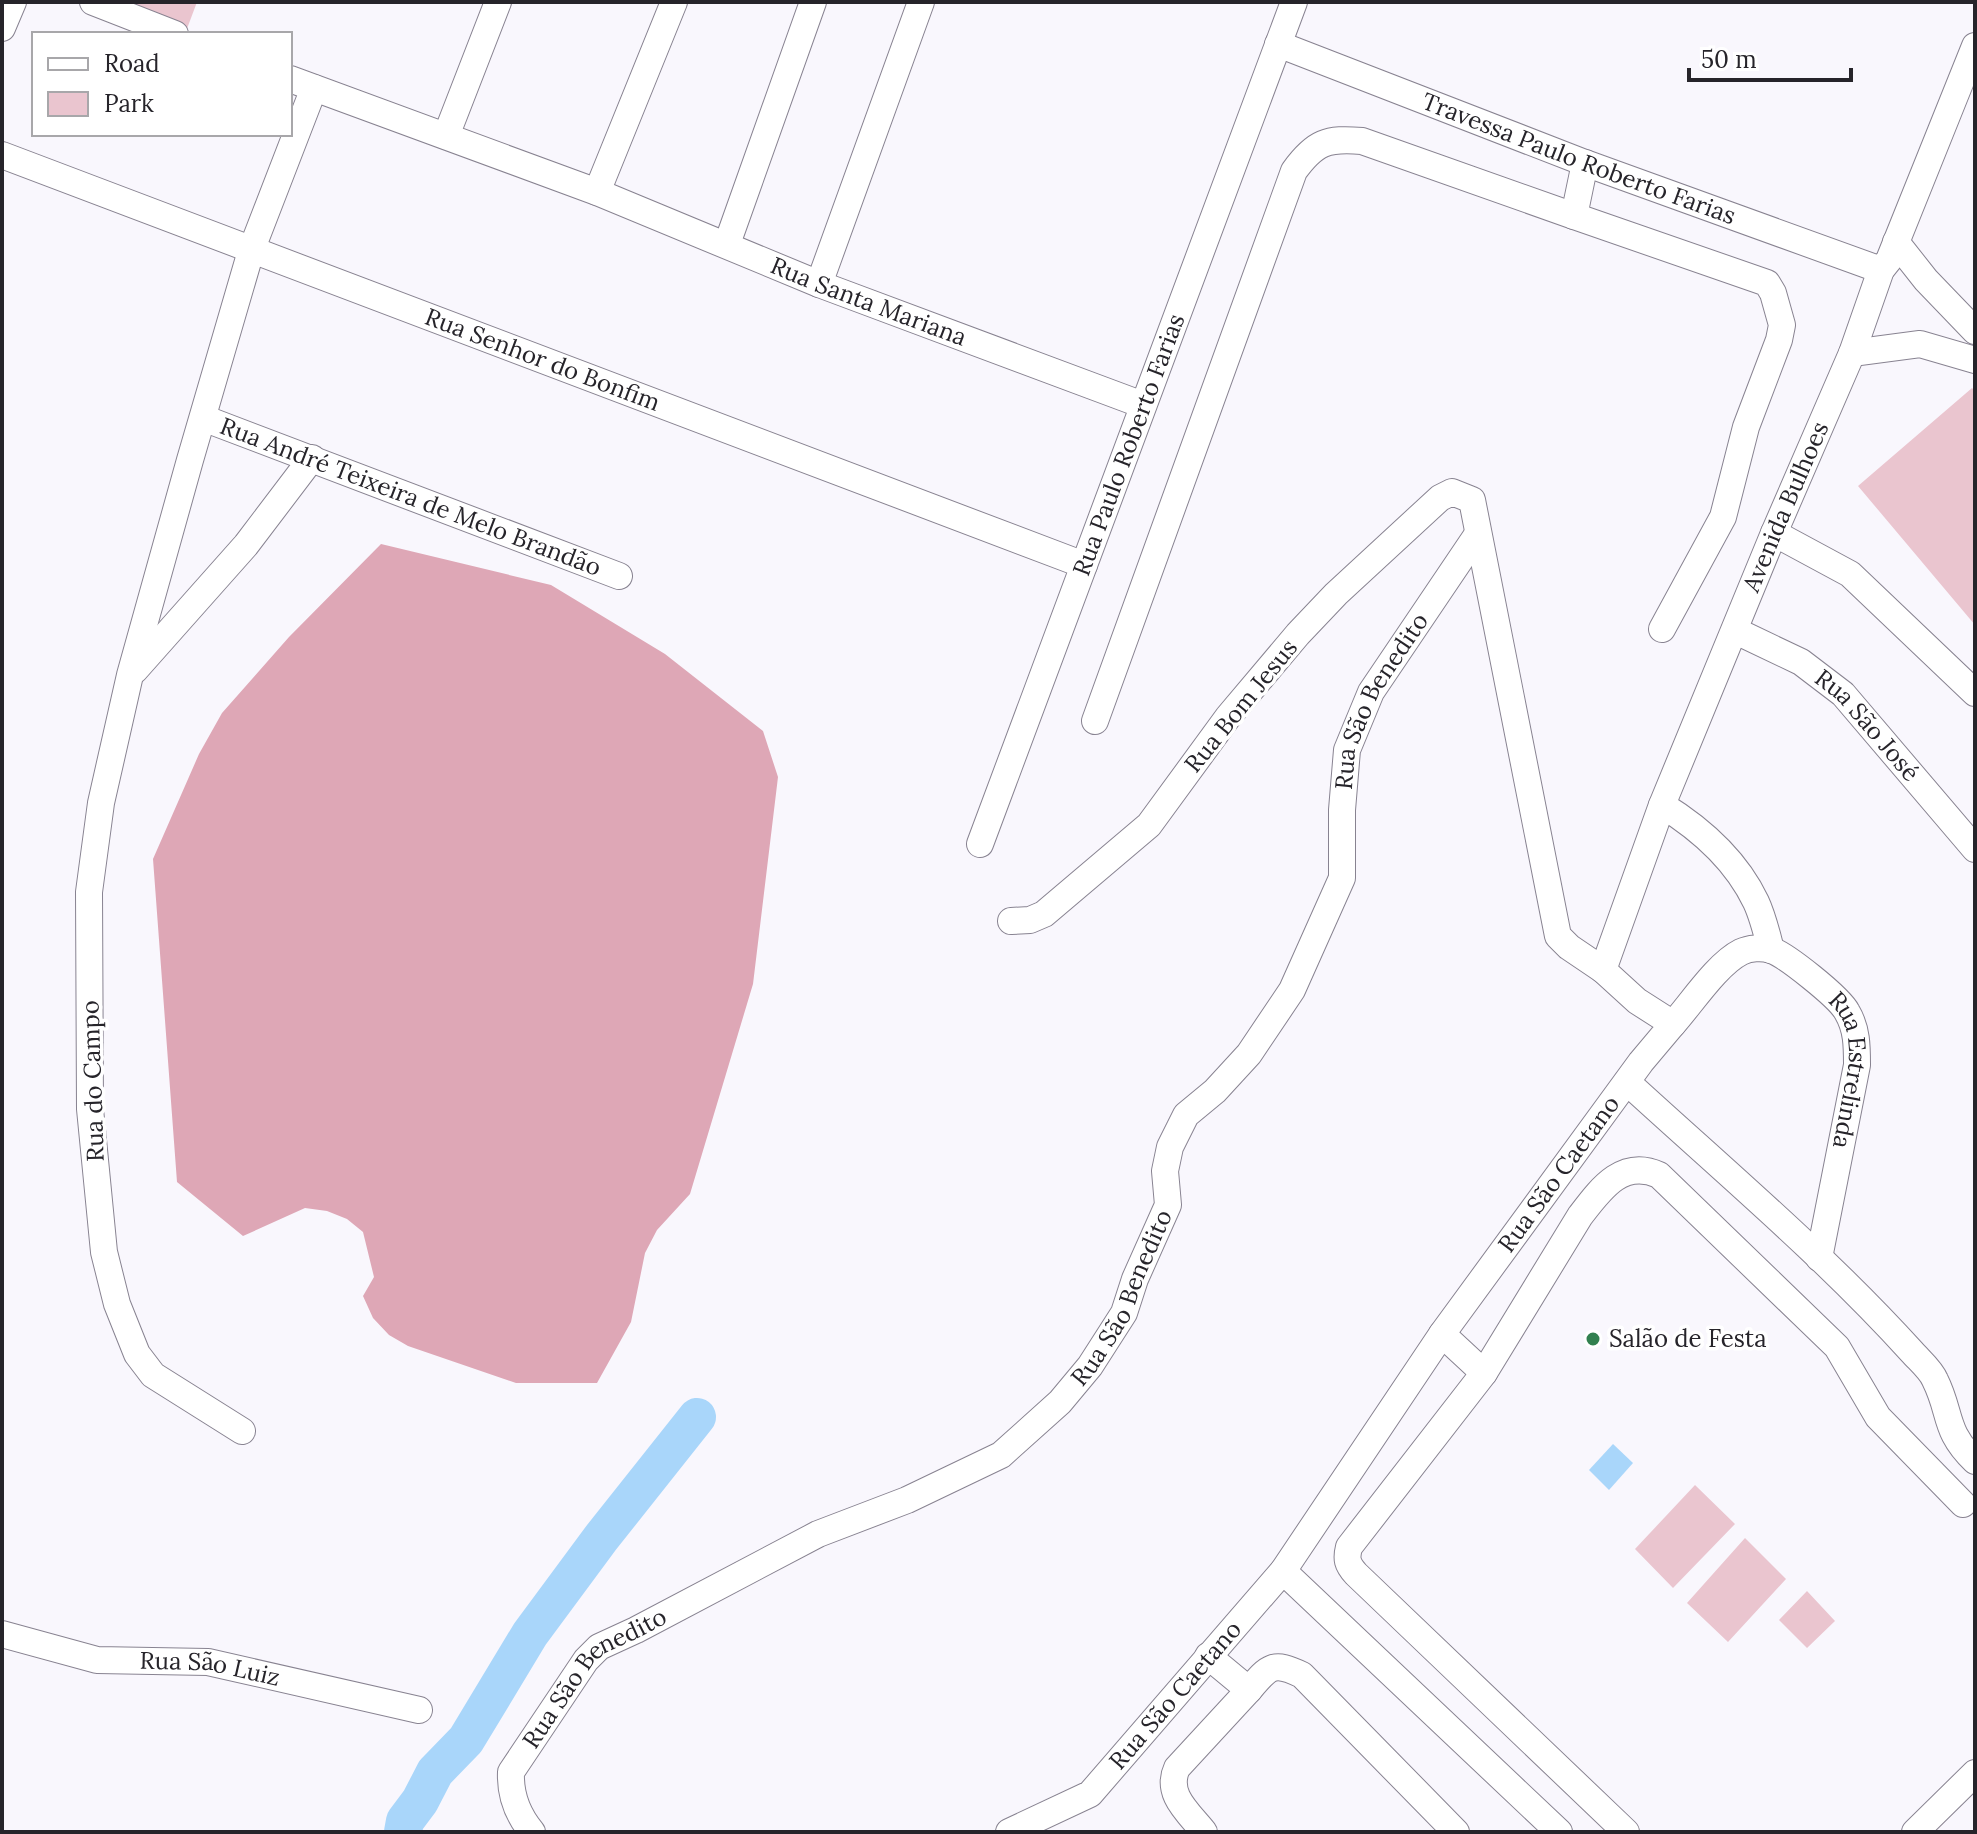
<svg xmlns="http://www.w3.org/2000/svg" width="1977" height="1834" viewBox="0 0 1977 1834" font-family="Lora,serif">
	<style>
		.green { fill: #eac5cf }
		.forest { fill: #dea7b6 }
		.water { fill: #a9d6fa }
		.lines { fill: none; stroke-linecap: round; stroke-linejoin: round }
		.river { stroke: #a9d6fa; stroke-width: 38 }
		.minor-casing { stroke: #888391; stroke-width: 28 }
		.minor { stroke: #fff; stroke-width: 26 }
		.poi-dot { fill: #32804f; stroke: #fff; stroke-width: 3 }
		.labels { text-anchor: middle; stroke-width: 7; stroke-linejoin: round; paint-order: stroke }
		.street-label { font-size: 24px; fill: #26242a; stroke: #fff }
		.poi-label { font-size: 24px; fill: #26242a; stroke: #fff; text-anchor: start }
	</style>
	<rect width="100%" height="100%" fill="#f9f7fd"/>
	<path class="green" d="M 108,2 L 197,2 L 185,34 Z
		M 1972,388 L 1975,391 L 1975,625 L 1858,486 Z
		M 1695,1485 L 1735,1524 L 1673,1588 L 1635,1549 Z
		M 1745,1538 L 1786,1579 L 1728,1642 L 1687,1603 Z
		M 1807,1591 L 1835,1621 L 1807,1648 L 1779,1620 Z"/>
	<path class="forest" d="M 381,544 L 551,585 L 665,654 L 763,731 L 778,777 L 753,984 L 690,1194 L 657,1230 L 645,1253 L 631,1322 L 597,1383 L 516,1383 L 408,1346 L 389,1335 L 373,1318 L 363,1296 L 374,1277 L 363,1232 L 347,1219 L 327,1211 L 305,1208 L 243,1236 L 177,1182 L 153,859 L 199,754 L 222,713 L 289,637 Z"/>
	<path class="water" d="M 1613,1444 L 1633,1463 L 1609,1490 L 1589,1470 Z"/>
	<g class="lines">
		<path class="river" d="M 403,1832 L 405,1821 L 420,1801 L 435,1772 L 466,1740 L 530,1634 L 601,1538 L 697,1417"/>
		<g class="minor-casing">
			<g id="minor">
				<path d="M 93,2 L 175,34"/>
				<path d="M 2,28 L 13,2"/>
				<path id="s1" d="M 1278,44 L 1585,163 L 1881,270"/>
				<path id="s2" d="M 290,79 L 597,192 L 819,284 L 1143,405"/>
				<path d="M 446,136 L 498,2"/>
				<path id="s3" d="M 2,155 L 1084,565"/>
				<path d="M 1585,163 L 1574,216 L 1767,283 L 1773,293 L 1782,325 L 1779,340 L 1746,427 L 1723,517 L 1662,629"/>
				<path d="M 597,192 L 674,2"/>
				<path d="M 1896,242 L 1926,280 L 1975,331"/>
				<path d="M 727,244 L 813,2"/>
				<path d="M 819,284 L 921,2"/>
				<path d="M 1852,353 L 1920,344 L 1975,360"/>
				<path id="s4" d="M 203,418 L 619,576"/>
				<path d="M 1774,533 L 1850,574 L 1975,693"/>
				<path id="s5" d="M 1736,631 L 1801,662 L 1843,694 L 1975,849"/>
				<path d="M 135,670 L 246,545 L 312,458"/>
				<path d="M 1095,721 L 1294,171 C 1315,142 1327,138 1362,141 L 1574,216"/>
				<path d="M 1662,805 C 1701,829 1736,860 1756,902 C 1763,917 1767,934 1771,950"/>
				<path id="s6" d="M 980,844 L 1294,2"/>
				<path id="s7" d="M 1603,970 L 1662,805 L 1774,533 L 1852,353 L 1881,270 L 1889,260 L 1975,46"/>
				<path id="s8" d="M 1673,1024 C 1691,1004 1717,964 1741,952 C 1749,948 1762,947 1771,950 C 1786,955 1839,997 1847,1012 C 1857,1029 1857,1046 1857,1065 L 1819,1258"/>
				<path d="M 1627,1082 C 1723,1170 1824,1255 1912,1352 C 1919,1360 1931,1370 1935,1380 C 1952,1414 1943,1430 1975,1461"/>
				<path d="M 1442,1334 L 1484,1373 L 1580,1216 C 1600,1190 1622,1158 1659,1175 L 1837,1347 L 1878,1417 L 1963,1504"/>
				<path d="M 1484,1373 L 1349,1547 C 1346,1559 1347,1564 1356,1574 L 1626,1832"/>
				<path d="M 242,1431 L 153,1375 L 137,1354 L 117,1304 L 104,1252 L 90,1109 L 89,892 L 101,803 L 130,675 L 190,460 L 251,251 L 314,88"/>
				<path d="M 1283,1571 L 1559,1832"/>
				<path id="s9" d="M 2,1634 L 97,1660 L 208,1662 L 419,1710"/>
				<path d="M 1208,1656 L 1249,1690 C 1269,1666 1273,1661 1302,1675 L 1456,1832"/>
				<path id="s10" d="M 532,1832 C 517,1814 510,1795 511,1772 L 586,1660 L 599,1647 L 636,1630 L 818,1534 L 907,1500 L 1001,1455 L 1060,1402 L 1090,1366 L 1124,1313 L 1135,1279 L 1168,1205 L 1165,1171 L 1170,1147 L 1186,1115 L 1215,1091 L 1249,1054 L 1292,990 L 1342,878 L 1342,810 L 1347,750 L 1371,692 L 1477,535"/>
				<path id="s11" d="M 1009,1832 L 1090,1794 L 1283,1571 L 1442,1334 L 1641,1062 L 1673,1024 L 1637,1001 L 1603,970 L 1569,947 L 1558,936 L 1472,500 L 1452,492 L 1440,498 L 1336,594 L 1298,634 L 1228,717 L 1149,825 L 1044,914 L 1030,920 L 1011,921"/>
				<path d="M 1204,1832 C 1188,1812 1165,1794 1177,1768 L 1249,1690"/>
				<path d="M 1915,1832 L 1975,1773"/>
			</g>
		</g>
		<use href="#minor" class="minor"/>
	</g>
	<circle class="poi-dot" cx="1593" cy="1339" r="8"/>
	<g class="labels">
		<g class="street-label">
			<text dy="8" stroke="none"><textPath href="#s1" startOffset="322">Travessa Paulo Roberto Farias</textPath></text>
			<text dy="8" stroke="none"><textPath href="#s2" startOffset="620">Rua Santa Mariana</textPath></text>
			<text dy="8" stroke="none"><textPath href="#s3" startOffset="578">Rua Senhor do Bonfim</textPath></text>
			<text dy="8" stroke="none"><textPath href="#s6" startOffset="426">Rua Paulo Roberto Farias</textPath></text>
			<text dy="8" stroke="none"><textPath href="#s4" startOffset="222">Rua André Teixeira de Melo Brandão</textPath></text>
			<text dy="8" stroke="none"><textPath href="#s7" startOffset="498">Avenida Bulhoes</textPath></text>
			<text dy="8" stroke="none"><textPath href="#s10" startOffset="1538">Rua São Benedito</textPath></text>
			<text transform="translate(1241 706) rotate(-51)" y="8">Rua Bom Jesus</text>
			<text dy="8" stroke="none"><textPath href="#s5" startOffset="164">Rua São José</textPath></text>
			<text dy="8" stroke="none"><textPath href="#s8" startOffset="288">Rua Estrelinda</textPath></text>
			<text transform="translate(93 1081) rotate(-92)" y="8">Rua do Campo</text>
			<text dy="8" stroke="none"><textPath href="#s11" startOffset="868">Rua São Caetano</textPath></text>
			<text dy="8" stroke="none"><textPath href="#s10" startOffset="866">Rua São Benedito</textPath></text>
			<text dy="8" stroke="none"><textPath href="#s9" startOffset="212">Rua São Luiz</textPath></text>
			<text dy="8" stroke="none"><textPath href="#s10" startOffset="194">Rua São Benedito</textPath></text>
			<text dy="8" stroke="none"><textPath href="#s11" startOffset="220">Rua São Caetano</textPath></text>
		</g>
		<g class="poi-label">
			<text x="1609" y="1347">Salão de Festa</text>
		</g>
	</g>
	<rect width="1977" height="1834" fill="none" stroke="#26242a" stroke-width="8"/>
	<rect x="32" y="32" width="260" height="104" fill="#ffffff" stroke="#a8a7aa" stroke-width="2"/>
	<rect x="48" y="58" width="40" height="12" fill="#ffffff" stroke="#a8a7aa" stroke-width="2"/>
	<text x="104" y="72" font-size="24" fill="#26242a">Road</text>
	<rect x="48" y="92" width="40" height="24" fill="#eac5cf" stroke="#a8a7aa" stroke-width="2"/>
	<text x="104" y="112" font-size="24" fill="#26242a">Park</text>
	<path d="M1689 68v12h162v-12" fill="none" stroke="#26242a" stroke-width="4"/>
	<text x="1701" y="68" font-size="24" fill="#26242a" stroke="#ffffff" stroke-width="6" paint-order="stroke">50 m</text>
</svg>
